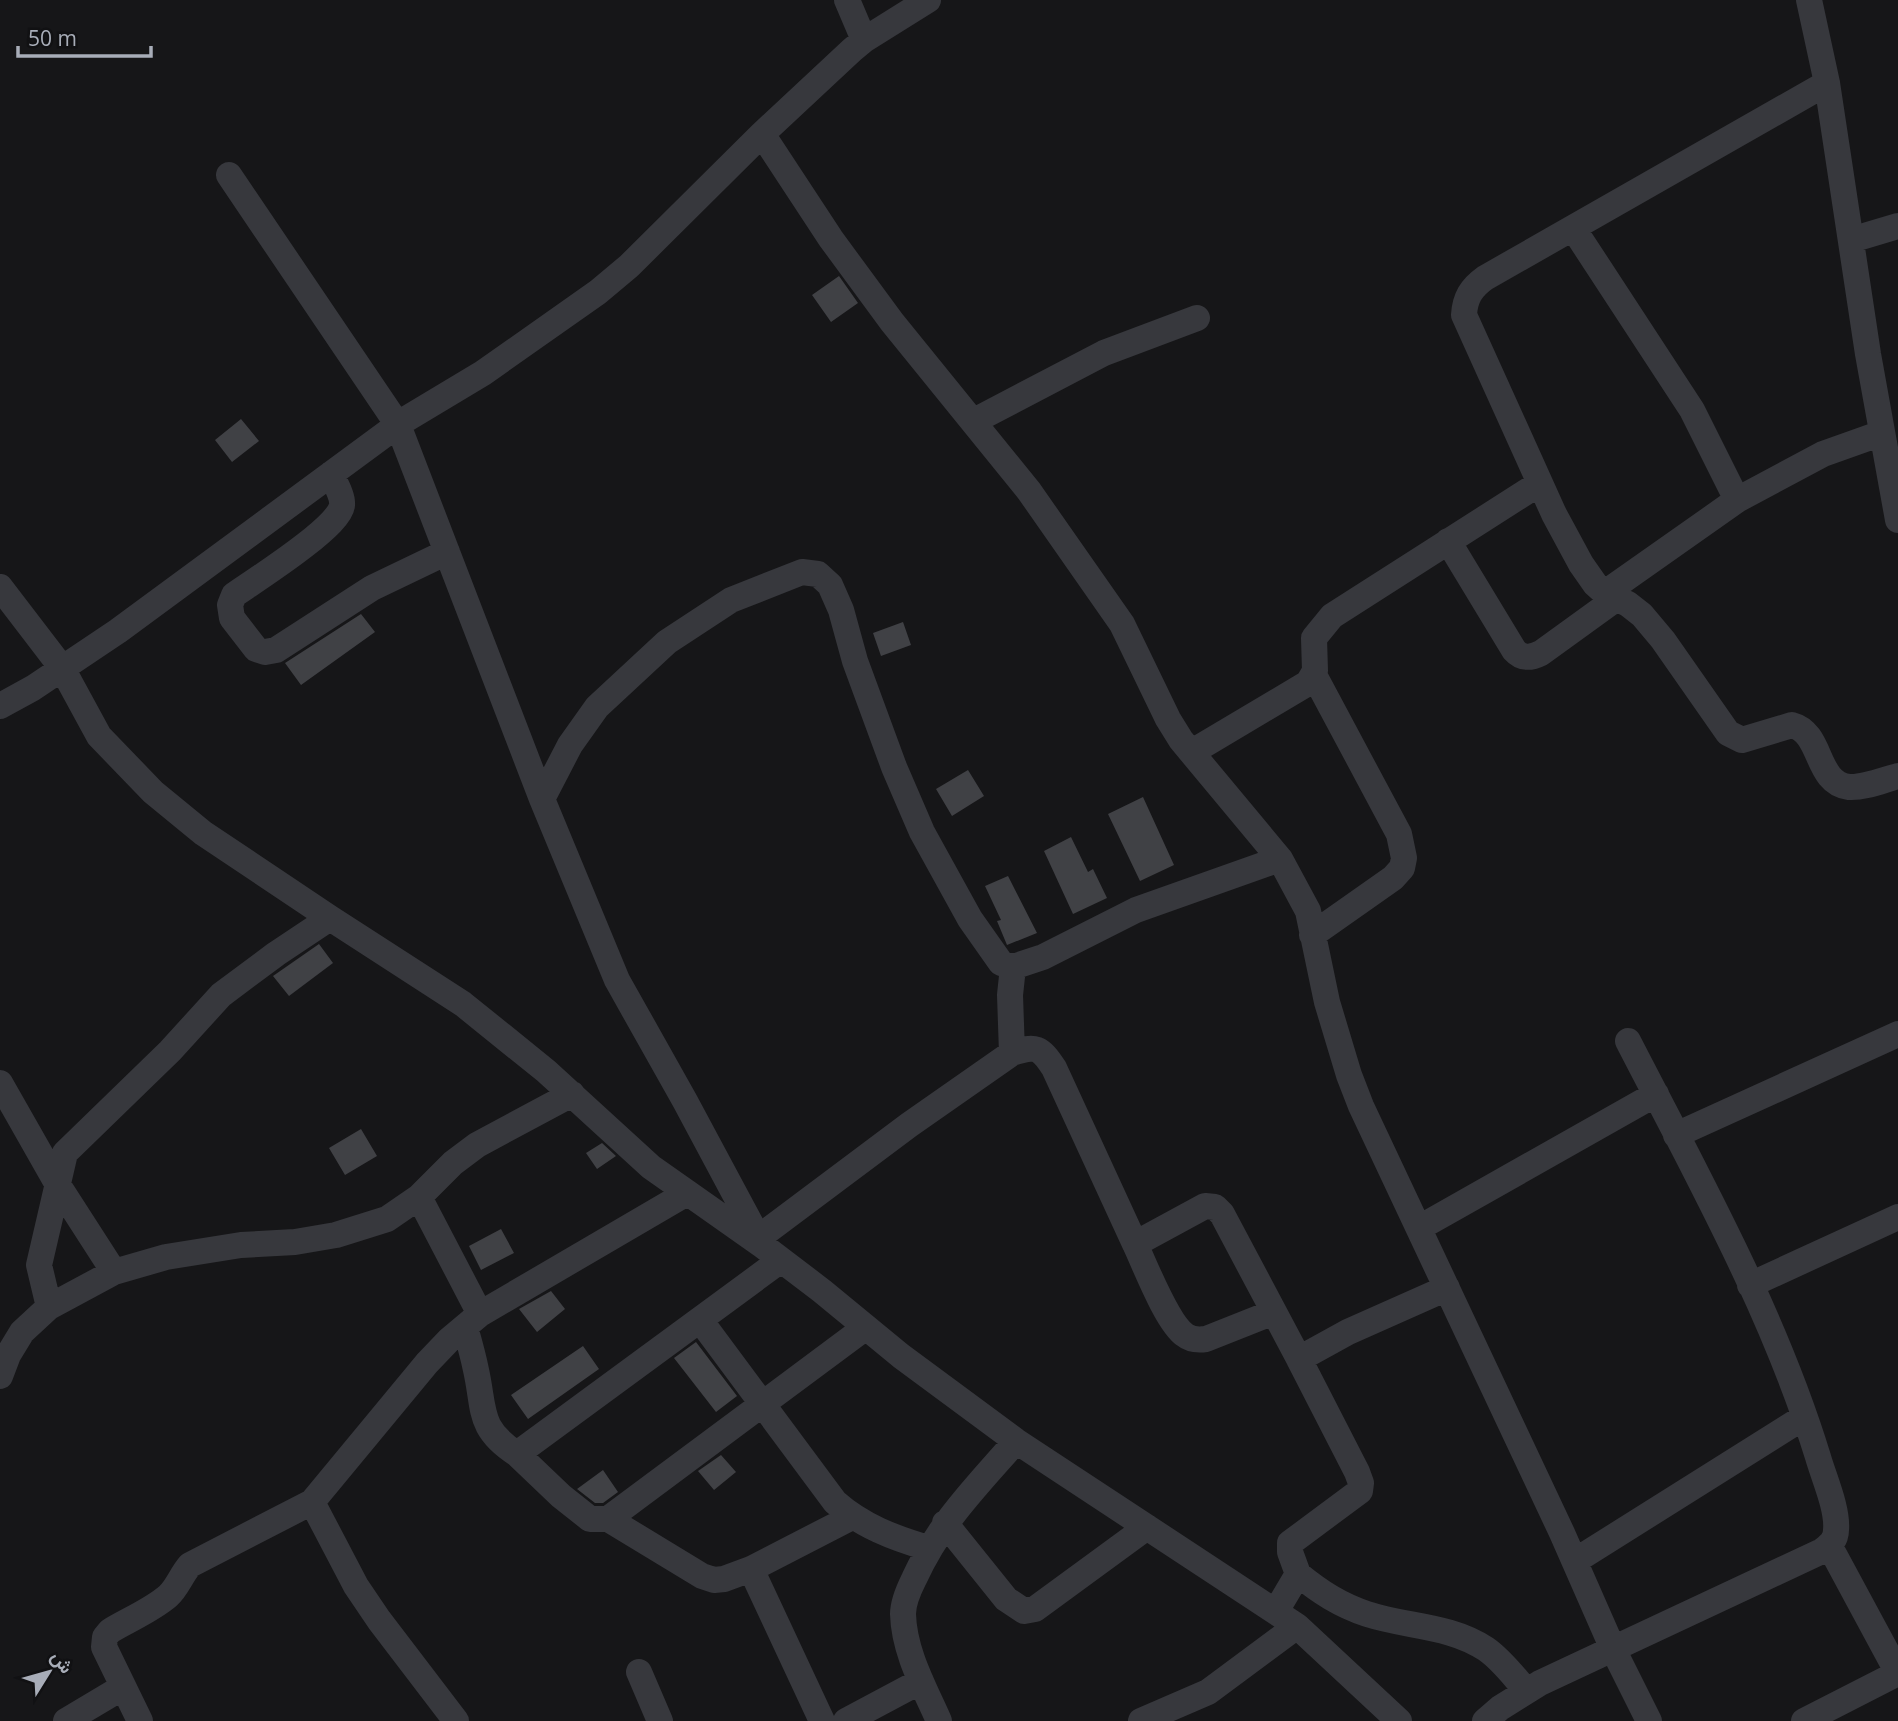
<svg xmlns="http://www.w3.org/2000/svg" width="1898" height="1721" viewBox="0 0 1898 1721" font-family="'Open Sans',Vazirmatn,sans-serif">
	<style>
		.building { fill: #404145 }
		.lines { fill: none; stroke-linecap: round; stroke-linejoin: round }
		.minor { stroke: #37383d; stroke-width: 26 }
	</style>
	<rect width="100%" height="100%" fill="#161618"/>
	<path class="building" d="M 839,276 L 858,303 L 831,322 L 812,295 Z
		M 241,419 L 259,441 L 232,462 L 215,440 Z
		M 361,614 L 375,632 L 301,685 L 285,663 Z
		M 903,622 L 911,645 L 881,656 L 873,633 Z
		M 968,770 L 984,796 L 952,816 L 936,789 Z
		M 1143,797 L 1174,865 L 1140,881 L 1108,814 Z
		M 1071,837 L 1088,872 L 1093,869 L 1107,898 L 1073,914 L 1044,851 Z
		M 1008,876 L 1037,933 L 1007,945 L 997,921 L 1001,920 L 985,886 Z
		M 319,944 L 333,963 L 289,996 L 273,976 Z
		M 361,1129 L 377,1156 L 345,1175 L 329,1148 Z
		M 602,1143 L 616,1156 L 597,1169 L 586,1153 Z
		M 501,1229 L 514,1253 L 481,1270 L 469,1246 Z
		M 551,1291 L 565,1309 L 537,1332 L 519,1309 Z
		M 696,1342 L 737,1396 L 716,1412 L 674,1358 Z
		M 583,1346 L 599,1369 L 528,1419 L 511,1395 Z
		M 721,1455 L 736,1472 L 714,1490 L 698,1471 Z
		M 603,1470 L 618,1492 L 603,1503 L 595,1503 L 577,1489 Z"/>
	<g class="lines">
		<path class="minor" d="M 847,0 L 864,40
			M 1809,0 L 1827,83 L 1868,354 L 1898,520
			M 1827,83 L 1485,278 C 1471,288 1465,298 1464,315 L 1554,514 L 1581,564 L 1595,584 L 1605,593 L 1628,604 L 1642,615 L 1663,640 L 1728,733 L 1742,740 L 1792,725 C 1823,733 1815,783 1849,787 C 1864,788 1883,780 1898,776
			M 762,134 L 831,239 L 892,322 L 1029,491 L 1122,624 L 1168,719 L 1181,740 L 1280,859 L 1308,911 L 1327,1002 L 1349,1075 L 1361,1106 L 1562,1533 L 1613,1649 L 1649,1721
			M 229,175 L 398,425 L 542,799 L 617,980 L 685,1101 L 761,1243
			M 1573,228 L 1692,410 L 1737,500
			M 1851,240 L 1898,226
			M 974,421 L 1104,353 L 1197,318
			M 331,474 C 335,483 343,496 342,505 C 341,526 254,581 234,595 L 230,605 L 232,618 L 256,649 L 265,652 L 276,650 L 372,588 L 447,552
			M 1448,541 L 1514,650 C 1522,659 1531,658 1541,653 L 1617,598
			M 0,587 L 62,668 L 99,736 L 153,792 L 203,833 L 330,918 L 463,1004 L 546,1071 L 651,1167 L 763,1246 L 822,1291 L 901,1356 L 1016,1441 L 1297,1626 L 1399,1721
			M 1605,593 L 1737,500 L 1823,454 L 1882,433
			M 0,706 L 33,688 L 118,631 L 403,421 L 483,373 L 598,292 L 629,266 L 762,134 L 852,50 L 864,40 L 928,0
			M 1192,752 L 1308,683 L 1315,671 L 1314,638 L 1332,616 L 1540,483
			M 542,799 L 570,745 L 597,707 L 667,642 L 731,600 L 802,572 L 818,574 L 830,585 L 841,610 L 855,661 L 894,767 L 922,832 L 970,919 L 1001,963 L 1013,967 L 1043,957 L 1136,910 L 1280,859
			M 1312,935 L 1393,878 L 1402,868 L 1404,858 L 1399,834 L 1314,675
			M 1012,1053 L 1010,995 L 1013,967
			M 0,1083 L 58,1185 L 114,1272
			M 1676,1135 L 1898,1034
			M 419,1197 L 480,1314
			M 1419,1228 L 1656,1094
			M 758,1238 L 909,1125 L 1012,1053 C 1036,1045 1040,1047 1054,1068 L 1135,1244 L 1205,1206 L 1215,1207 L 1222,1214 L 1299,1359 L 1348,1332 L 1447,1288
			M 1135,1244 C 1145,1265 1167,1323 1185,1335 C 1191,1340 1198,1340 1206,1339 L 1274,1312
			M 1750,1285 L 1898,1217
			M 49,1307 L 39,1265 L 65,1153 L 170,1051 L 221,995 L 276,954 L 330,918
			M 700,1320 L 835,1502 C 862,1526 894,1538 928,1548
			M 465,1327 C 469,1341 473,1355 476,1370 C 485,1410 477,1428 517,1454 L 781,1260
			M 0,1376 L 8,1355 L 22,1332 L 49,1307 L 114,1272 L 166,1257 L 241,1245 L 295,1242 L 336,1235 L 387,1219 L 419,1197 L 453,1163 L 477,1145 L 572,1094
			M 517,1454 L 561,1496 L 590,1519 L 608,1519 L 866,1327
			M 312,1502 L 356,1586 L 379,1620 L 456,1721
			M 608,1519 L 702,1576 L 714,1580 L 724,1579 L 751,1569 L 852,1517
			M 945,1523 L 1006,1599 L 1024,1611 L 1035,1609 L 1147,1527
			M 1829,1545 L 1898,1673
			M 1575,1561 L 1804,1417
			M 751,1569 L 822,1721
			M 1298,1574 C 1320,1592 1340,1605 1367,1614 C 1407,1627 1450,1625 1486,1649 C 1502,1660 1514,1677 1527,1691
			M 1276,1611 L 1298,1574 L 1290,1552 L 1290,1543 L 1360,1491 L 1361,1483 L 1357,1472 L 1299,1359
			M 639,1672 L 660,1721
			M 66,1721 L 123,1687
			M 140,1721 L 104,1647 L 105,1637 L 110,1631 C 128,1620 152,1610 168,1596 C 178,1587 181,1575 190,1565 L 312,1502 L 427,1363 L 449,1340 L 480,1314 L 687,1193
			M 846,1721 L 921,1681
			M 939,1721 C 924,1687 904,1652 903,1614 C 903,1602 909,1589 914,1579 C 940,1522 976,1487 1016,1441
			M 1141,1721 L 1208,1692 L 1297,1626
			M 1485,1721 L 1500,1708 L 1540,1683 L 1822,1551 C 1830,1545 1836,1540 1836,1530 C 1838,1509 1824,1478 1818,1457 C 1774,1313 1697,1175 1628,1041
			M 1804,1721 L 1898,1673"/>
	</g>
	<g transform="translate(49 1672) rotate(53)" stroke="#111113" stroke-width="5" paint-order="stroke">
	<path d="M0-5L12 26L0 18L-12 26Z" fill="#a8adb8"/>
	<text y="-10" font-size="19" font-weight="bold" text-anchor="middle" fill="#a8adb8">ش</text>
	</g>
	<path d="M18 46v10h133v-10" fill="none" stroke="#a8adb8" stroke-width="3.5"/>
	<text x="28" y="46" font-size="21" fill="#a8adb8" stroke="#111113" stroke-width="5" paint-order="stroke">50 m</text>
</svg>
